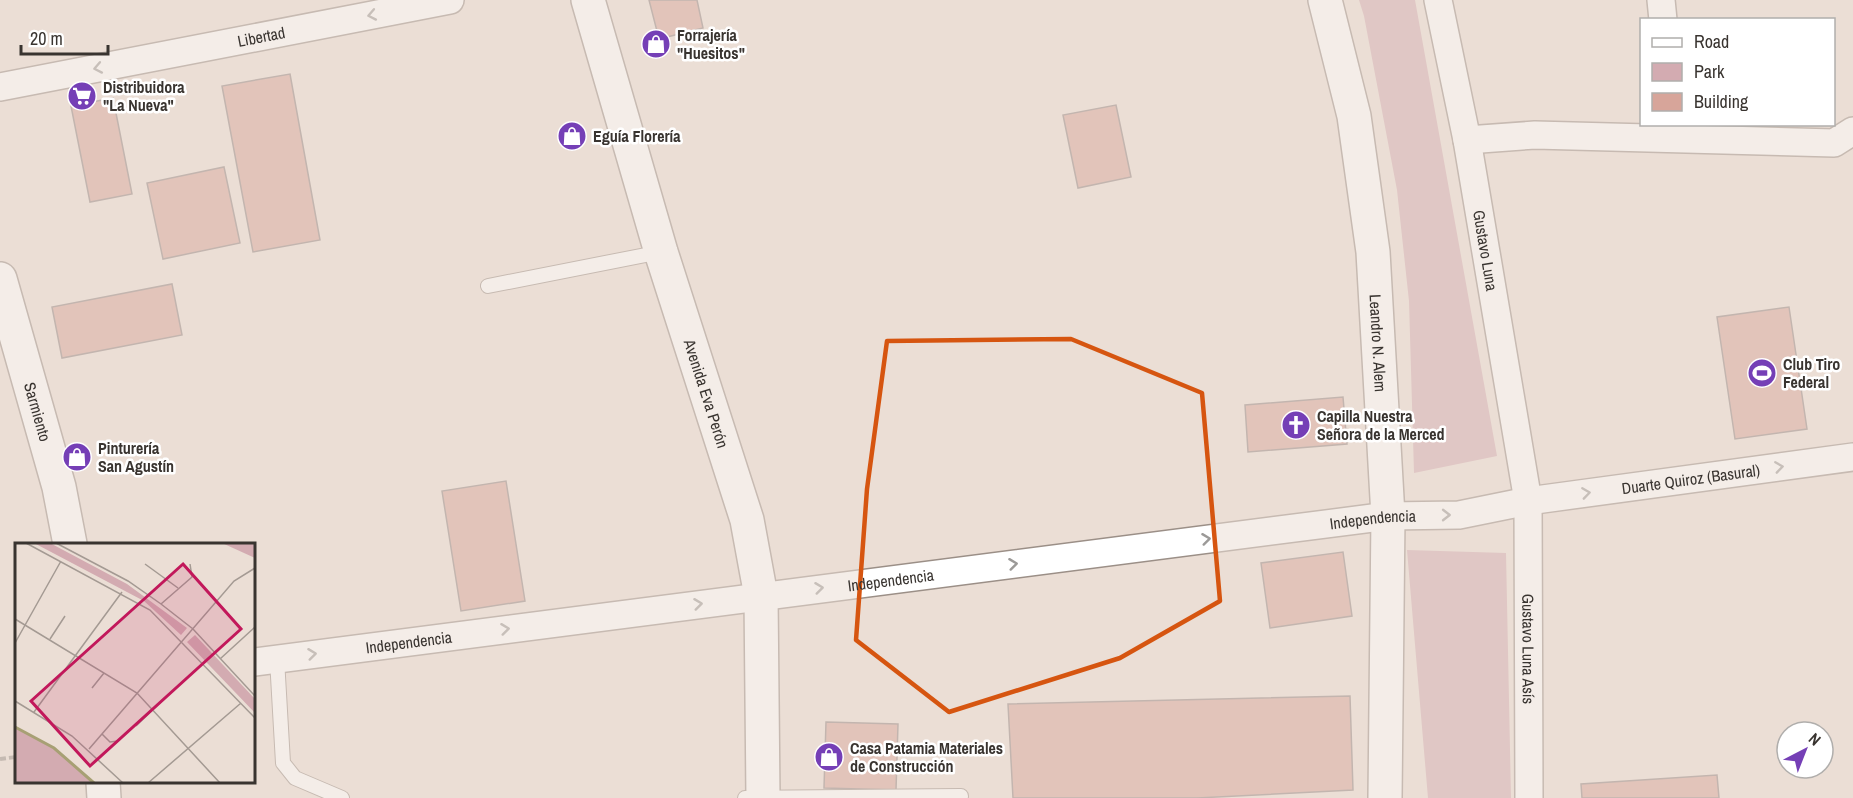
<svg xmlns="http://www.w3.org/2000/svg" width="1853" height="798" viewBox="0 0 1853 798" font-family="'Archivo Narrow',sans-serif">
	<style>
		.green { fill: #d3abb1 }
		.building { fill: #d7a59a; stroke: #938481; stroke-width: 1.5 }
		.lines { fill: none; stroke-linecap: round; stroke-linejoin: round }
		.service-casing { stroke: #9b8f87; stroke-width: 16 }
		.minor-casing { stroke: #9b8f87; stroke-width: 30 }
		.tertiary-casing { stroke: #9b8f87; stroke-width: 36 }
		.secondary-casing { stroke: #9b8f87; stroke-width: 36 }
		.path { stroke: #978e87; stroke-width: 4; stroke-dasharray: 6 3; stroke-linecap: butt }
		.service { stroke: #fff; stroke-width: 14 }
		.minor { stroke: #fff; stroke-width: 27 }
		.tertiary { stroke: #fff; stroke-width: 33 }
		.secondary { stroke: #fff; stroke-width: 33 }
		.oneway { stroke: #9c9a98 }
		.marked { fill: none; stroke: #d65510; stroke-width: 4.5; stroke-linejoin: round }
		.labels { text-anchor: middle; stroke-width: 5; stroke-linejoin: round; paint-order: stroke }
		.poi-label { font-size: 16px; font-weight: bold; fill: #393430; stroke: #fff; text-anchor: start }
		.street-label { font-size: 16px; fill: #393430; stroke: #fff }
		.inset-river { fill: none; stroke: #a7a074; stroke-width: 3 }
		.inset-road { fill: none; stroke: #a49a93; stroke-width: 1.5 }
		.view { fill: #c2185b; fill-opacity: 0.15; stroke: #c2185b; stroke-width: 3 }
		.inset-edge { fill: none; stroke: #393430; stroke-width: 3 }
	</style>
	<rect width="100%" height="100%" fill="#ebded5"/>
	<path class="green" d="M 1359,0 L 1415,0 L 1497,456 L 1414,473 L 1409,301 L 1397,190 L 1364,16 Z
		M 1407,550 L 1506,553 L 1511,798 L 1428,798 Z"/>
	<path class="building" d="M 649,0 L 697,0 L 703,28 L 659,39 Z
		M 290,74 L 320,240 L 253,252 L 222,86 Z
		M 113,98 L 132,194 L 90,202 L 71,106 Z
		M 1116,105 L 1131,177 L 1078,188 L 1063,115 Z
		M 224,167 L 240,243 L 163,259 L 147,183 Z
		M 172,284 L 182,335 L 62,358 L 52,307 Z
		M 1789,307 L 1807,429 L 1735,439 L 1717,317 Z
		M 1343,397 L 1347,444 L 1248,452 L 1245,405 Z
		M 506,481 L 525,601 L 461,611 L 442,491 Z
		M 1343,552 L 1352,616 L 1270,628 L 1261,563 Z
		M 1350,696 L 1353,790 L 1197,798 L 1013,798 L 1008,704 Z
		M 826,722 L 898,724 L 896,790 L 824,788 Z
		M 1717,775 L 1719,798 L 1582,798 L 1581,784 Z"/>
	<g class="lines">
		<g class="service-casing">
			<path id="service" d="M 488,286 L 661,252
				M 277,659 L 283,763 L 295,778 L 342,798
				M 745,798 L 961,796"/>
		</g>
		<g class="minor-casing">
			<g id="minor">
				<path id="s1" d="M 1438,0 L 1467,140 L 1528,501 L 1529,798"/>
				<path d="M 1661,0 L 1663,20"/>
				<path id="s2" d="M 0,87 L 450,0"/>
				<path d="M 1467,140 L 1535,135 L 1834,143 L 1853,131"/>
				<path id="s3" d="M 254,662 L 1388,516 L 1459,515 L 1528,501 L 1853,457"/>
			</g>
		</g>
		<g class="tertiary-casing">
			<g id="tertiary">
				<path id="s4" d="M 1325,0 L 1354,116 L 1373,252 L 1388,516 L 1385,798"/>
			</g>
		</g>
		<g class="secondary-casing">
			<g id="secondary">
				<path id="s5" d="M 588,0 L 661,252 L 747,520 L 761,596 L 763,798"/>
				<path id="s6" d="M 0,279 L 59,487 L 70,544"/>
				<path d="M 103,782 L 104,798"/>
			</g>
		</g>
		<path class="path" d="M 0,759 L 16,757"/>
		<use href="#service" class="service"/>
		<use href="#minor" class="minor"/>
		<use href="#tertiary" class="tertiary"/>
		<use href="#secondary" class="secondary"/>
	</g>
	<defs><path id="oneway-chevron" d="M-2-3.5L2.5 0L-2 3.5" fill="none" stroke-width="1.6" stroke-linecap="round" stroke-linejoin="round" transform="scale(1.5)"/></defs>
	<g class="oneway">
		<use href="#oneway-chevron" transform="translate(372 15) rotate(169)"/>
		<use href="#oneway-chevron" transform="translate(98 68) rotate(169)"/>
		<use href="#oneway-chevron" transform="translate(1779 467) rotate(-8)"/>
		<use href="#oneway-chevron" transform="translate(1586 493) rotate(-8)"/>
		<use href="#oneway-chevron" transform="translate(1446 515)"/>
		<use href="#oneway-chevron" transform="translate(1206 539) rotate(-7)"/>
		<use href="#oneway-chevron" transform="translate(1013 564) rotate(-7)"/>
		<use href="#oneway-chevron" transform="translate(819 588) rotate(-7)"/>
		<use href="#oneway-chevron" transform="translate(698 604) rotate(-7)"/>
		<use href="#oneway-chevron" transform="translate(505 629) rotate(-7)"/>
		<use href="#oneway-chevron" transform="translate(312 654) rotate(-7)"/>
	</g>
	<path d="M0 0H1853V798H0ZM 1071,339 L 1202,393 L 1220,601 L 1120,658 L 949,712 L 856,640 L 867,489 L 887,341 Z" fill="#ebded5" fill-opacity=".55" fill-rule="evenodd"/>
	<path class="marked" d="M 1071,339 L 1202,393 L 1220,601 L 1120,658 L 949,712 L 856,640 L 867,489 L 887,341 Z"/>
	<defs>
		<g id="shop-disc" transform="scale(1.5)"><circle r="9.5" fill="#753fb6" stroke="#fff"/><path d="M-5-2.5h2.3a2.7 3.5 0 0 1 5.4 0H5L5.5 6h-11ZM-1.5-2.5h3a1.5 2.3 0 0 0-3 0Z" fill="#fff"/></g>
		<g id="supermarket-disc" transform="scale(1.5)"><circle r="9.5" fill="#753fb6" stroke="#fff"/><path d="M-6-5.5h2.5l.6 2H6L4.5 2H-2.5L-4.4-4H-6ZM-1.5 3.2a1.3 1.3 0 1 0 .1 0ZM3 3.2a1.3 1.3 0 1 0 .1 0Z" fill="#fff"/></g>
		<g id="stadium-disc" transform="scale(1.5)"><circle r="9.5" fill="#753fb6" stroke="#fff"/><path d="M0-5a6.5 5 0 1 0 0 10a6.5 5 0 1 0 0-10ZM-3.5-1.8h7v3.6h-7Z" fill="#fff"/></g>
		<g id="church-disc" transform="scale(1.5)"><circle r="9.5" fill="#753fb6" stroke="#fff"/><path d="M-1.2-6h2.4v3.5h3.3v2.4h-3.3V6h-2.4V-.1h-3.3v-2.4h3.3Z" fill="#fff"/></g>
	</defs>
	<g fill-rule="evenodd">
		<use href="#shop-disc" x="656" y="44"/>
		<use href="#supermarket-disc" x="82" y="96"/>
		<use href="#shop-disc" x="572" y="136"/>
		<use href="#stadium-disc" x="1762" y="373"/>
		<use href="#church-disc" x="1296" y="425"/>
		<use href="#shop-disc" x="77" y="457"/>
		<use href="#shop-disc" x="829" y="757"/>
	</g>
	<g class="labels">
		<g class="poi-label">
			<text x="677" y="41">Forrajería<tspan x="677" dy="18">"Huesitos"</tspan></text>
			<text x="103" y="93">Distribuidora<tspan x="103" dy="18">"La Nueva"</tspan></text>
			<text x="593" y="142">Eguía Florería</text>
			<text x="1783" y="370">Club Tiro<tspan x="1783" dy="18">Federal</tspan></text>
			<text x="1317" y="422">Capilla Nuestra<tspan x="1317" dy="18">Señora de la Merced</tspan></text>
			<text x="98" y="454">Pinturería<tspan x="98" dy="18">San Agustín</tspan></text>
			<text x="850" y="754">Casa Patamia Materiales<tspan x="850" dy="18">de Construcción</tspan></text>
		</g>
		<g class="street-label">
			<text dy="6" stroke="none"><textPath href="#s2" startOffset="266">Libertad</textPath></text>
			<text dy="6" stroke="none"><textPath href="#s1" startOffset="255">Gustavo Luna</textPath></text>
			<text dy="6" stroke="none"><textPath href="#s4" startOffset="348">Leandro N. Alem</textPath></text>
			<text dy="6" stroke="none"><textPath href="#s5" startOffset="411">Avenida Eva Perón</textPath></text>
			<text dy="6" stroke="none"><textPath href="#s6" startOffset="138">Sarmiento</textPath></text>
			<text dy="6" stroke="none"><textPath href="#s3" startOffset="1449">Duarte Quiroz (Basural)</textPath></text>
			<text dy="6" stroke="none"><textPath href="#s3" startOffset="1128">Independencia</textPath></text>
			<text dy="6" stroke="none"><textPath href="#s3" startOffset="642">Independencia</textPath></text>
			<text dy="6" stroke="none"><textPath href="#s3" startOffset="156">Independencia</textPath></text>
			<text dy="6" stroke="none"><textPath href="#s1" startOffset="657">Gustavo Luna Asís</textPath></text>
		</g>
	</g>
	<g transform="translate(15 543)">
		<rect width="240" height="240" fill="#ebded5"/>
		<path d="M 19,0 L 35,0 L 112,41 L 172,85 L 166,92 L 129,58 ZM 207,0 L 240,0 L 240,15 ZM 180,92 L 240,156 L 240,170 L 172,99 ZM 0,184 L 39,205 L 79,240 L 0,240 Z" fill="#d3abb1"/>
		<path class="inset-river" d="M 0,184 L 39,205 L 79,240"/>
		<path class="inset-road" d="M 11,0 L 135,67 L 240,175M 41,0 L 113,38 L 146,61 L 178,86 L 240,153M 130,21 L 163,45M 146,61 L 177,34 L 175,21M 0,76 L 122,150 L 205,240M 35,96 L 50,73M 0,100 L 46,18M 205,116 L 240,84M 77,145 L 89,130M 0,158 L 57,193 L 108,240M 19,169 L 107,49M 121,183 L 153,152M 87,191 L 95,199 L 103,198M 74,206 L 219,38 L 240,25M 133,240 L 226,160"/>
		<path class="view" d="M 168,21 L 226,86 L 75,223 L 16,158 Z"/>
		<rect width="240" height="240" class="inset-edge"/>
	</g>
	<rect x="1640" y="18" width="195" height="108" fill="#ffffff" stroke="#b0aeac" stroke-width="1.5"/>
	<rect x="1652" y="38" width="30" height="9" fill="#ffffff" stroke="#b0aeac" stroke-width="1.5"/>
	<text x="1694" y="48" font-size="18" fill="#393430">Road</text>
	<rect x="1652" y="63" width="30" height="18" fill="#d3abb1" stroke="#b0aeac" stroke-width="1.5"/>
	<text x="1694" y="78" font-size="18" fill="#393430">Park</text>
	<rect x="1652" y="93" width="30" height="18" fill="#d7a59a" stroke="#b0aeac" stroke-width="1.5"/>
	<text x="1694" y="108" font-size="18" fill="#393430">Building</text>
	<g transform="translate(1805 750) rotate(42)"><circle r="28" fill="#ffffff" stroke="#b0aeac" stroke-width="1.5"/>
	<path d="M0-4.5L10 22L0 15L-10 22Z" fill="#753fb6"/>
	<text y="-9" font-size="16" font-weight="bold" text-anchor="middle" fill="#393430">N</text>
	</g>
	<path d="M21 45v9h87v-9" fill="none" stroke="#393430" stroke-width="3"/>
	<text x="30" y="45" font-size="18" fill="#393430" stroke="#ffffff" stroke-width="4.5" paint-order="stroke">20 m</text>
</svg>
